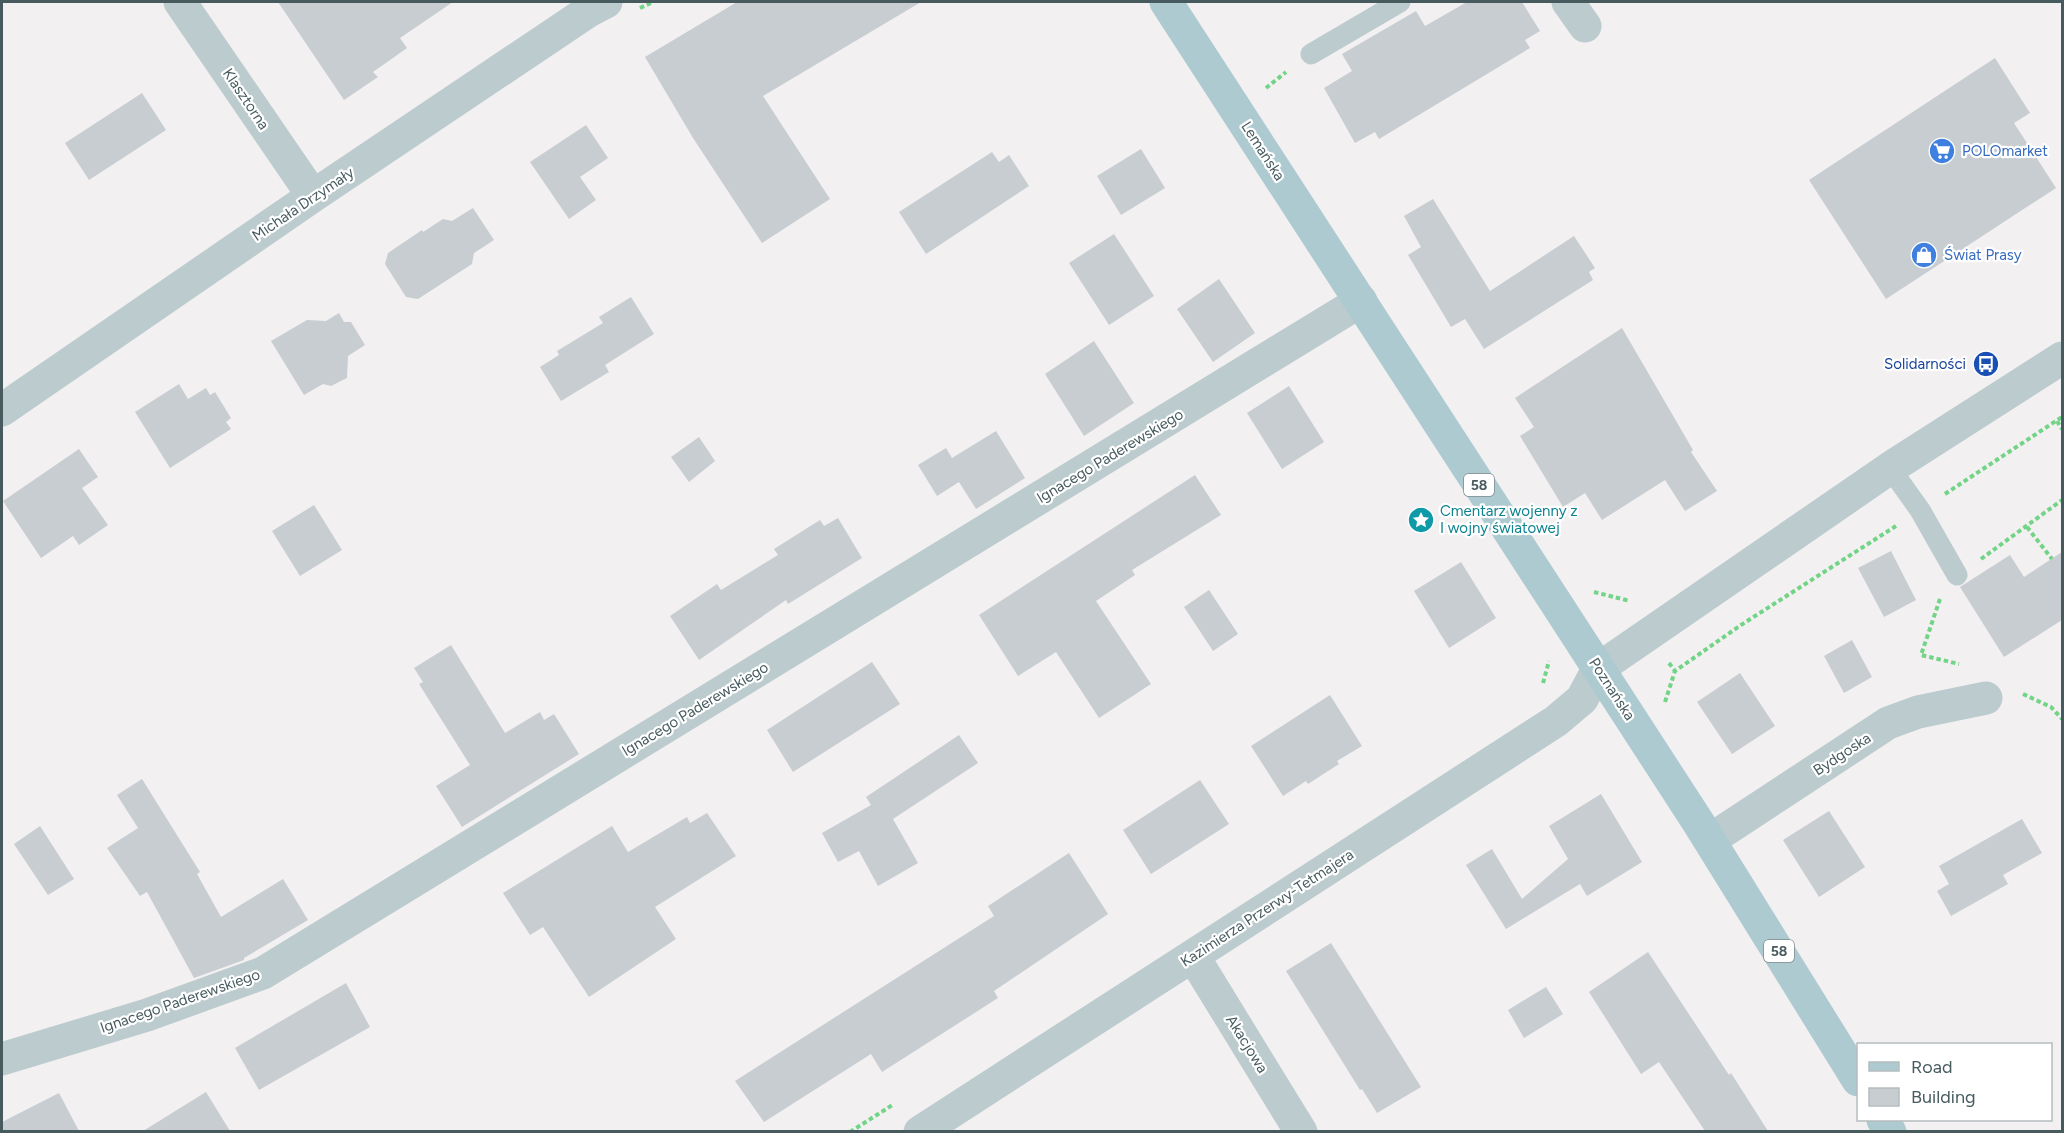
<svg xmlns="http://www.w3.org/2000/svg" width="2064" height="1133" viewBox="0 0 2064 1133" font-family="Figtree,sans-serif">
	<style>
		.building { fill: #c7cdd0 }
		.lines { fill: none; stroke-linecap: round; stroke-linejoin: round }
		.path { stroke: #71d486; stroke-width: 4; stroke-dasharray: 4.5 3; stroke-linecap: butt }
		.service { stroke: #bbcbce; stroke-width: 21 }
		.minor { stroke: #bbcbce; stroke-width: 33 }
		.primary { stroke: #aecad1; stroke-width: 33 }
		.labels { text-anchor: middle; stroke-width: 4.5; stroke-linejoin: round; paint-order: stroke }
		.shield { fill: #fff; stroke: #7e8c8f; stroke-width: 1.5 }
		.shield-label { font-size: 14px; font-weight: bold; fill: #475b5f }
		.street-label { font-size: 15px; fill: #475b5f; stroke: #fff }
		.shop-label { font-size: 15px; fill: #366cbe; stroke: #fff; text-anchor: start }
		.transit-label { font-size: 15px; fill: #164399; stroke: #fff; text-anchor: end }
		.culture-label { font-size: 15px; fill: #0d838f; stroke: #fff; text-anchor: start }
	</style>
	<rect width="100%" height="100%" fill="#f3f0f1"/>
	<path class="building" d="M 278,2 L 453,2 L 400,38 L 407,48 L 373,72 L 378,77 L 344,100 Z
		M 737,2 L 921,2 L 763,96 L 830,199 L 762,243 L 693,138 L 645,57 Z
		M 1467,2 L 1522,2 L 1540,31 L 1525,40 L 1530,48 L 1379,139 L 1375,132 L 1355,143 L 1324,88 L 1352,71 L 1342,54 L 1416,11 L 1425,26 Z
		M 1995,58 L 2030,113 L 2014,123 L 2056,188 L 1886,299 L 1809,180 Z
		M 142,93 L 166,130 L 89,180 L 65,143 Z
		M 586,125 L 608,158 L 580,177 L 596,200 L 569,219 L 530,162 Z
		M 1141,149 L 1165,188 L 1121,215 L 1097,176 Z
		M 992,152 L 999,162 L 1009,155 L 1029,186 L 926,254 L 899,212 Z
		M 1433,199 L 1490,291 L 1574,236 L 1595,268 L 1589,272 L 1593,280 L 1484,349 L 1465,319 L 1451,327 L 1408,255 L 1421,247 L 1404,216 Z
		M 473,208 L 494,240 L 474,253 L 472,264 L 418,299 L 406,297 L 385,264 L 388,253 L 422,230 L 423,232 L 443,219 L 452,221 Z
		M 1114,234 L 1154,296 L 1109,325 L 1069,263 Z
		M 1219,279 L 1255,333 L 1213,362 L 1177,309 Z
		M 631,297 L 654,334 L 605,365 L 609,372 L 561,401 L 540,367 L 559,355 L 557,351 L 603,323 L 599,317 Z
		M 339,313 L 344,322 L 351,322 L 365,345 L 348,356 L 347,378 L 331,386 L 323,384 L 304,395 L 271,341 L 307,320 L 326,321 Z
		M 1622,328 L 1693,450 L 1691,452 L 1717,491 L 1685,511 L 1665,480 L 1602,520 L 1585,493 L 1563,507 L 1520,436 L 1534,427 L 1515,398 Z
		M 1094,341 L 1134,403 L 1084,436 L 1045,374 Z
		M 179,384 L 188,399 L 206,388 L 210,395 L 215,392 L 231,418 L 226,422 L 231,429 L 170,468 L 135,412 Z
		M 1289,386 L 1324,442 L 1282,469 L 1247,413 Z
		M 996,431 L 1025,478 L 976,509 L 959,482 L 937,496 L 918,465 L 946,448 L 952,458 Z
		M 699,437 L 715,461 L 689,482 L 671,457 Z
		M 79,449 L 98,477 L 82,488 L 108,525 L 79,545 L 73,536 L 41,558 L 3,501 Z
		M 1195,475 L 1221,515 L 1132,570 L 1135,575 L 1096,601 L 1151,684 L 1099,718 L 1056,652 L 1018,676 L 979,615 Z
		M 314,505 L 342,550 L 300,576 L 272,531 Z
		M 838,518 L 862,558 L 788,604 L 786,600 L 699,660 L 670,616 L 717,584 L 721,590 L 778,555 L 774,549 L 820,520 L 824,526 Z
		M 1891,551 L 1916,600 L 1884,617 L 1858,568 Z
		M 2062,552 L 2062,620 L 2004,657 L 1960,587 L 2010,555 L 2024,577 Z
		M 1461,562 L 1496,618 L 1449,648 L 1414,591 Z
		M 1209,590 L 1238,634 L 1213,651 L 1184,607 Z
		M 1852,640 L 1872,677 L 1844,693 L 1824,656 Z
		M 451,645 L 505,733 L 540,712 L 544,720 L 554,714 L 579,754 L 462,827 L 436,786 L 470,765 L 419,684 L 423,682 L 414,668 Z
		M 872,662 L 900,704 L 793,772 L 767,730 Z
		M 1740,673 L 1775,726 L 1732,754 L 1697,702 Z
		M 1330,695 L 1362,746 L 1337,761 L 1339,764 L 1308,784 L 1306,781 L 1283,796 L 1251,746 Z
		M 959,735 L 978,763 L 893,819 L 918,863 L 878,886 L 859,851 L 838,862 L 822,833 L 871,805 L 866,797 Z
		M 142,779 L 200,872 L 197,874 L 221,917 L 283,879 L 308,920 L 244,958 L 244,960 L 194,978 L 147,892 L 140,896 L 107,848 L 138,828 L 117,795 Z
		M 1200,780 L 1229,824 L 1151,874 L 1123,830 Z
		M 1601,794 L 1642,862 L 1587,896 L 1580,884 L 1506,929 L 1466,865 L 1492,849 L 1522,899 L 1568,859 L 1549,826 Z
		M 1829,811 L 1865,867 L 1819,897 L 1783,840 Z
		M 707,813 L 736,856 L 655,907 L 676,939 L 589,997 L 543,927 L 530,935 L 503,893 L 612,826 L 628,852 L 687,817 L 690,823 Z
		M 2022,819 L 2042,853 L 2003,875 L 2008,884 L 1951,916 L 1937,891 L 1949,884 L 1939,866 Z
		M 40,826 L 74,879 L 48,895 L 14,844 Z
		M 1069,853 L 1108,914 L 994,991 L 998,998 L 882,1072 L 871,1054 L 764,1122 L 735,1081 L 994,916 L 988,906 Z
		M 1331,943 L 1421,1087 L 1377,1113 L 1362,1089 L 1360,1090 L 1286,971 Z
		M 1648,952 L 1729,1075 L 1731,1073 L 1768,1131 L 1705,1131 L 1659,1062 L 1641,1074 L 1589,992 Z
		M 346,983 L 370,1027 L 259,1090 L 235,1048 Z
		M 1546,987 L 1563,1014 L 1524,1038 L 1508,1010 Z
		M 206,1092 L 230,1131 L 143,1131 Z
		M 59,1093 L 79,1131 L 2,1131 L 2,1122 Z"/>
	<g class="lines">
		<path class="path" d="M 640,8 L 653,2
			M 1266,88 L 1286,72
			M 2057,421 L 2062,429
			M 1945,494 L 2062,417
			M 2027,527 L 2052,559
			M 1981,559 L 2062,500
			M 1594,592 L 1630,601
			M 1940,599 L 1921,655 L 1959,664
			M 1669,663 L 1675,671 L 1741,625 L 1896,526
			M 1543,683 L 1549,661
			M 2023,694 L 2051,707 L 2062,719
			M 1665,702 L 1675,671
			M 850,1132 L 894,1104"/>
		<path class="service" d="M 1311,54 L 1400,2
			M 1890,468 L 1920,510 L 1957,575"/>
		<path class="minor" d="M 180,2 L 313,196
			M 1568,2 L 1585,26
			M 2,410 L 313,196 L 587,12 L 606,2
			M 1710,840 L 1888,723 L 1918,712 L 1986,698
			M 1193,956 L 1301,1132
			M 2,1059 L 147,1015 L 263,973 L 1361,301
			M 920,1132 L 1556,721 L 1582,699 L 1598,669 L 1890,468 L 2062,358"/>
		<path class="primary" d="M 1166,2 L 1698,822 L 1858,1080
			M 1883,1120 L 1890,1132"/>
	</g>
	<defs>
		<g id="supermarket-disc" transform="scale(1.35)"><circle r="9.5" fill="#3f7fe0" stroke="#fff"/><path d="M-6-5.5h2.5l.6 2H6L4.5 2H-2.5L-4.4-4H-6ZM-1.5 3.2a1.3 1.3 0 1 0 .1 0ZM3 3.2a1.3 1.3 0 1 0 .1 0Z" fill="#fff"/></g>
		<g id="shop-disc" transform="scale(1.35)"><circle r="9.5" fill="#3f7fe0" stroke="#fff"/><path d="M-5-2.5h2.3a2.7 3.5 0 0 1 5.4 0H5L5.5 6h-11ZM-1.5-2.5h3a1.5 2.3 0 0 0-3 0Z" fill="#fff"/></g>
		<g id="bus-disc" transform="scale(1.35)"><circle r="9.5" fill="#1a4fb4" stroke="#fff"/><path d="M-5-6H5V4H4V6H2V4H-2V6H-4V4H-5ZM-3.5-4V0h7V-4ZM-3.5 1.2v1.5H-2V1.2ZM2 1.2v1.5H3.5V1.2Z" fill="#fff"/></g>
		<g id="sight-disc" transform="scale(1.35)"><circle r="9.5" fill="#0f9aa8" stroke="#fff"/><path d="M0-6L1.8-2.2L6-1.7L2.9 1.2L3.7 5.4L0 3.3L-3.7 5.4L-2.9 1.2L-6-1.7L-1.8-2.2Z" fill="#fff"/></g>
	</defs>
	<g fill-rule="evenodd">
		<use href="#supermarket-disc" x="1942" y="151"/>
		<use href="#shop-disc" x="1924" y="255"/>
		<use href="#bus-disc" x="1986" y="364"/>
		<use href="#sight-disc" x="1421" y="520"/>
	</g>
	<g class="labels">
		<g class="shield">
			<rect x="1464" y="474" width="30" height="22" rx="4.5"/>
			<rect x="1764" y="940" width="30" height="22" rx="4.5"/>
		</g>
		<g class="shield-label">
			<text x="1479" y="490">58</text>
			<text x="1779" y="956">58</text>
		</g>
		<g class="street-label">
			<text transform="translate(246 99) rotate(56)" y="5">Klasztorna</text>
			<text transform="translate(1263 151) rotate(57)" y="5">Lemańska</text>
			<text transform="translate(303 204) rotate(-34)" y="5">Michała Drzymały</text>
			<text transform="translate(1110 456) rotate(-31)" y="5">Ignacego Paderewskiego</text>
			<text transform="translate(1612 689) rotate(57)" y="5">Poznańska</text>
			<text transform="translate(695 709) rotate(-31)" y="5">Ignacego Paderewskiego</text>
			<text transform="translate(1842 754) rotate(-33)" y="5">Bydgoska</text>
			<text transform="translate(1267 908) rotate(-33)" y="5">Kazimierza Przerwy-Tetmajera</text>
			<text transform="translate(180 1001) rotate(-19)" y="5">Ignacego Paderewskiego</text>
			<text transform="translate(1247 1044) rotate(58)" y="5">Akacjowa</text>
		</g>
		<g class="shop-label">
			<text x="1962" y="156">POLOmarket</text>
			<text x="1944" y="260">Świat Prasy</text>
		</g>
		<g class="transit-label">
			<text x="1966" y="369">Solidarności</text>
		</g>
		<g class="culture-label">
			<text x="1440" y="516">Cmentarz wojenny z<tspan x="1440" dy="17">I wojny światowej</tspan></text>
		</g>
	</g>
	<rect width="2064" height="1133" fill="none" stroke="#475b5f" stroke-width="6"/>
	<rect x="1857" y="1043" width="195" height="78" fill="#ffffff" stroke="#b5bdbf" stroke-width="1.5"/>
	<rect x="1869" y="1062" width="30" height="9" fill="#aecad1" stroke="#b5bdbf" stroke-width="1.5"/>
	<text x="1911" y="1073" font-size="18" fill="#475b5f">Road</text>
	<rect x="1869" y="1088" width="30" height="18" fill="#c7cdd0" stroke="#b5bdbf" stroke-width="1.5"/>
	<text x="1911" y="1103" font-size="18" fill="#475b5f">Building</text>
</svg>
